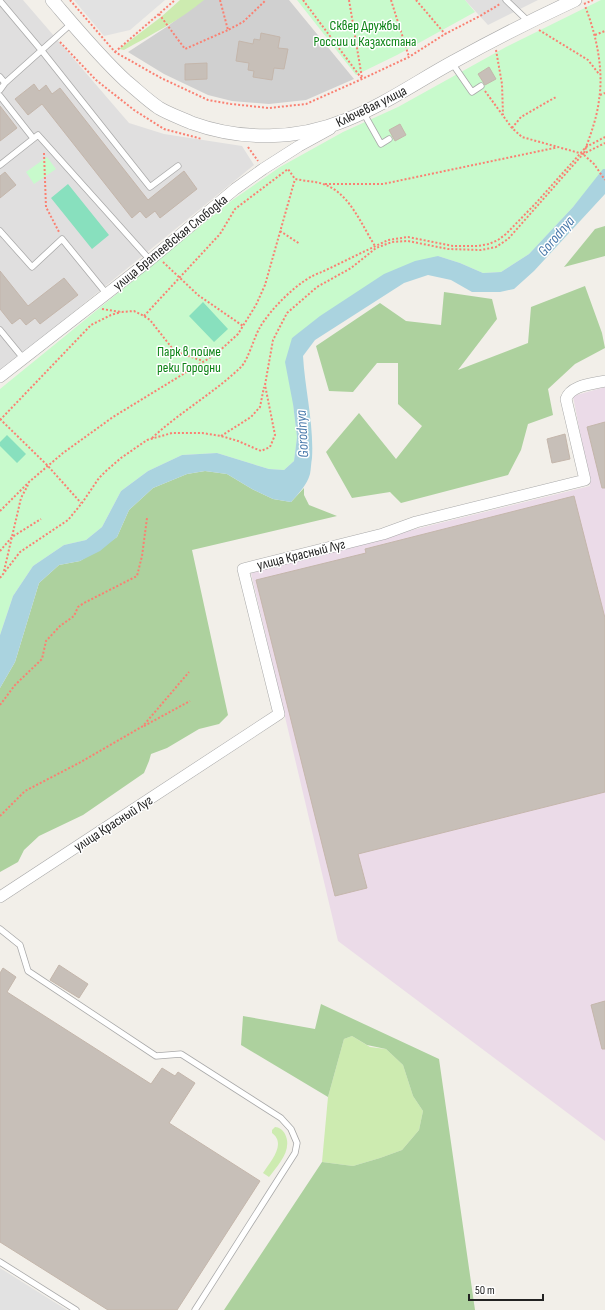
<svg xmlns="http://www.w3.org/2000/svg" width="605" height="1310" viewBox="0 0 605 1310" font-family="'Sofia Sans Condensed',sans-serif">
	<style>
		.residential { fill: #e0dfdf }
		.industrial { fill: #ebdbe8 }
		.religious { fill: #d0d0d0 }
		.grass { fill: #cdebb0 }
		.forest { fill: #add19e }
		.park { fill: #c8facc }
		.pitch { fill: #88e0be }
		.parking { fill: #e2e2e2 }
		.water { fill: #aad3df }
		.building { fill: #c7bfb8; stroke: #c4b6ab }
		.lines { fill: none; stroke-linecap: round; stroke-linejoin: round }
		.service-casing { stroke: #a9a9a9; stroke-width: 7 }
		.minor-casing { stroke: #a9a9a9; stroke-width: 12 }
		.tertiary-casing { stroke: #a9a9a9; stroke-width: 14 }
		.path { stroke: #fa8072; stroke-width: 2; stroke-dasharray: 2 2; stroke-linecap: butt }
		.service { stroke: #fff; stroke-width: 5.5 }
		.minor { stroke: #fff; stroke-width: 11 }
		.tertiary { stroke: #fff; stroke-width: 13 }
		.labels { text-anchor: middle; stroke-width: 3; stroke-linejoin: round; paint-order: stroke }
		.park-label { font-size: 14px; fill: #0c8416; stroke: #fff }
		.street-label { font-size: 14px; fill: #222; stroke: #fff }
		.water-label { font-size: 15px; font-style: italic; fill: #4a7aab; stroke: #fff }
	</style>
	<rect width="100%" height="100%" fill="#f2efe9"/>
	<path class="residential" d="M 0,0 L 23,0 L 129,123 L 164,134 L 242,146 L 254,165 L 0,372 Z
		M 465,0 L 538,0 L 488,25 Z"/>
	<path class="industrial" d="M 605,387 L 605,1141 L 338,941 L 251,573 L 396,534 L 590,486 L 573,396 Z"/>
	<path class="religious" d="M 202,0 L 289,0 L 354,79 L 306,100 L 269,104 L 232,101 L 208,95 L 164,74 L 128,52 L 168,26 Z"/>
	<path class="grass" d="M 180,0 L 204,0 C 180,20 151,35 124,50 L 119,49 L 161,17 Z
		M 352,1036 L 370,1047 L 386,1049 L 403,1065 L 413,1096 L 423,1111 L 419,1130 L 402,1150 L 380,1158 L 353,1166 L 322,1162 L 328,1097 L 344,1039 Z
		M 275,1127 C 279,1127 283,1130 285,1134 C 293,1150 278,1165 269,1177 L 263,1173 C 270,1162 287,1144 272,1133 L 272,1130 Z"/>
	<path class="forest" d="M 605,226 L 605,256 L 564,267 L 595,229 Z
		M 585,286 L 602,333 L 605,348 L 575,364 L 548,389 L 553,415 L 528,424 L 521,450 L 508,475 L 401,503 L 390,492 L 352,498 L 326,452 L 359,413 L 396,459 L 422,426 L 398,404 L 398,363 L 377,363 L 353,392 L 329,391 L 316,346 L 380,303 L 406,321 L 441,325 L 444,292 L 492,299 L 497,319 L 458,370 L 528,343 L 531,307 Z
		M 205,471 L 227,474 L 252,489 L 273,499 L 291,502 L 304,488 L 304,495 L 309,505 L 337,516 L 192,550 L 228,715 L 219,724 L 199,729 L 167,748 L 151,754 L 149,761 L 144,773 L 83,815 L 39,836 L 24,850 L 18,862 L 0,872 L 0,688 L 15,662 L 39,583 L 59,565 L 80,561 L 117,537 L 129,510 L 153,488 L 187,474 Z
		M 321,1004 L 439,1059 L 475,1310 L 224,1310 L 322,1162 L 353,1166 L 380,1158 L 402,1150 L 419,1130 L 423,1111 L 413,1096 L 403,1065 L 386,1049 L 367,1045 L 352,1036 L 344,1039 L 328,1097 L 241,1045 L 243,1016 L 315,1029 Z"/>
	<path class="park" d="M 297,0 L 465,0 L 475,12 L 397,55 L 356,75 Z
		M 601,0 L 605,0 L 605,169 L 573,207 L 529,254 L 501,272 L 483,273 L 460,263 L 438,256 L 292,338 L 293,404 L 297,437 L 294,461 L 284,470 L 269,469 L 217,453 L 182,455 L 148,471 L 121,491 L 102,527 L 86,540 L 64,545 L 33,566 L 13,596 L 0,635 L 0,389 L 231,201 L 280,167 L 343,132 L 398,107 L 506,47 Z
		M 47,157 L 56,169 L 34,184 L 26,172 Z"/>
	<path class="pitch" d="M 68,184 L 109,235 L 92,249 L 51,198 Z
		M 203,302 L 228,329 L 214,342 L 189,316 Z
		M 7,435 L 26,454 L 17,463 L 0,446 L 0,442 Z"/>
	<path class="parking" d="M 74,0 L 165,0 L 130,30 L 104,36 Z
		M 0,1268 L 67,1310 L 0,1310 Z"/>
	<path class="water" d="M 603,169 L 605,169 L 605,194 L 534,271 L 514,289 L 500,292 L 472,292 L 451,280 L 428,275 L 404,283 L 315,340 L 303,356 C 305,390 314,424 312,458 C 311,463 311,469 310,474 C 307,485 299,493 291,502 L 273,499 L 252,489 L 227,474 L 205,471 L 187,474 L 153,488 L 129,510 L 117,537 L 100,551 L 80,561 L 59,565 L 39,583 L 15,662 L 0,688 L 0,635 L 13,596 L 33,566 L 64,545 L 86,540 L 102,527 L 121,491 L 148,471 L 182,455 L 217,453 L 269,469 L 284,470 L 294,461 L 297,437 L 293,404 L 285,362 L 292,338 L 320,316 L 384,274 L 415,261 L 438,256 L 460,263 L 483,273 L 501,272 L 529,254 L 573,207 Z"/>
	<path class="building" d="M 261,33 L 280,37 L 278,48 L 288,49 L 284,69 L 274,68 L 272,80 L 253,77 L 254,71 L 248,70 L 249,63 L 236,61 L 239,41 L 253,44 L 254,39 L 260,40 Z
		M 207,63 L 207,79 L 185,80 L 185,64 Z
		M 489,67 L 496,79 L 485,85 L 478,74 Z
		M 34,84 L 39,91 L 46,85 L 52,94 L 60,88 L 148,200 L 184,171 L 197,189 L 160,218 L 155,211 L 146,218 L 140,211 L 132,218 L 42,104 L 28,115 L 15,99 Z
		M 0,106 L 17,128 L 0,141 Z
		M 400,124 L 406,135 L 395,141 L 389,130 Z
		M 5,172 L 16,185 L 0,198 L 0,176 Z
		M 0,271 L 28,306 L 64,278 L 78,295 L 40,324 L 35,318 L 26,325 L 20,318 L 12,324 L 0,309 Z
		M 605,422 L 605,488 L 602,488 L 587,427 Z
		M 565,434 L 570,459 L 552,463 L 547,439 Z
		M 574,496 L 605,618 L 605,792 L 358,854 L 367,888 L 335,896 L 256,580 L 366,553 L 365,549 Z
		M 59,965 L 88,984 L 79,998 L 50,980 Z
		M 3,968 L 16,977 L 7,992 L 151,1084 L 162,1068 L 175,1076 L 178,1072 L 195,1083 L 169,1123 L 260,1181 L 177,1310 L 108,1310 L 0,1242 L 0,973 Z
		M 605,1001 L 605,1049 L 602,1049 L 591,1005 Z"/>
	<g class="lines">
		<g class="service-casing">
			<path id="service" d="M 506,0 L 529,22
				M 0,1 L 42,51 L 150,187 L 178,166
				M 452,63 L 472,92 L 481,86
				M 0,77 L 5,83
				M 0,90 L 5,83 L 72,23
				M 0,96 L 33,138
				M 363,112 L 381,144 L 389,139
				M 0,165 L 38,135 L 150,260
				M 0,231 L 32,267 L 62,239 L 106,293
				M 0,330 L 23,358
				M 0,929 L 20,945 L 28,971 L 156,1056 L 181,1054 L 281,1118 L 291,1129 L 297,1143 L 295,1153 L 195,1310
				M 0,1262 L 76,1310"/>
		</g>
		<g class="minor-casing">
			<path id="minor" d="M 0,377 L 150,260 L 235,189 L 263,169 L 299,146 L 330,129
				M 0,897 L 279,714 L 243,569 L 383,534 L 416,522 L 585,480 L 566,399 C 571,385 592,384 605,381"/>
		</g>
		<g class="tertiary-casing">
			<path id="tertiary" d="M 52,0 C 76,28 99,56 126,81 C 137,90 147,100 159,108 C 169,114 181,118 192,123 C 242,141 297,140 346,120 C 384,105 418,81 453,62 C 493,40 534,19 575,0"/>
		</g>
		<path class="path" d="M 70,0 L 115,52 L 161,78 L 208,100 L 231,104 L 269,108 L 306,104 L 362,79 L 409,57 L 445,34 L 480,16 L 500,4
			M 220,0 L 228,30 L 243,22 L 266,0
			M 303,0 L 362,79
			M 349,0 L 362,78
			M 391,0 L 409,57
			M 416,0 L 445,34
			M 584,4 L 593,0
			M 159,14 L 185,49 L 228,30
			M 539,30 L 588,60 L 599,74
			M 595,35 L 605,31
			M 60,42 L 96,80 L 134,110 L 164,129 L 202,139
			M 496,50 L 502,84 L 503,115
			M 115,52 L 175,0
			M 485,91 L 512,128 L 522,137 L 583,154 L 594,164 L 605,180
			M 600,95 L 605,93
			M 512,128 L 521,117 L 556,97
			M 248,147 L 258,161
			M 44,153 L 46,207 L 59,232
			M 584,153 C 590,136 597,118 599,100 C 604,69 596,34 585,6
			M 325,184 L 383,184 L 559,147
			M 280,231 L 300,244
			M 163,262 L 198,295 L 243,326
			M 102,309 L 121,312 L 134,311 L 144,316 L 150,320 L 172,348 L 177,352 L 203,361
			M 144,316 L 220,234 L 235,209 L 288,169 L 295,179 C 304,181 314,181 323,184 C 349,192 361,224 375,246
			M 0,419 L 48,466 L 81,503
			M 0,420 L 91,325 L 111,315 L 121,312
			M 221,436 L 251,417 L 260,407 L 264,387
			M 152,438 C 180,412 214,393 241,367 C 248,360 254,338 259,329 C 270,309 301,278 322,272 L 388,240 L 408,237 L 453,246 L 478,246 L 489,244 L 498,240 L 506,234 L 536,203 L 586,147 L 605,137
			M 0,511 L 29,482 L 63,453 L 113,417 L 216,354 L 238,334 L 256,305 L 265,285 L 295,179
			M 0,551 L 12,537 L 41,519
			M 4,571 L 21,498 L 28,485
			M 0,578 L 20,552 L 68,520 L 82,503 L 99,478 L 107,470 L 121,458 L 147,440 L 172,433 L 202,433 L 221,436 L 238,441 L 261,451 L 270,447 L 275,435 L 265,385 L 273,340 L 287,313 L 317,287 L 351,268 L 376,248 L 392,242 L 408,241 L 448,249 L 481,250 L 496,247 L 508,239 L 583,154 L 605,143
			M 0,705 L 15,685 L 42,659 L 46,641 L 60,626 L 74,616 L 78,607 L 84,603 L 137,576 L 142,556 L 147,518
			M 144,726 L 190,701
			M 0,816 L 25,791 L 79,763 L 143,726 L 189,672"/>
		<use href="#service" class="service"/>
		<use href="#minor" class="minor"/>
		<use href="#tertiary" class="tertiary"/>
	</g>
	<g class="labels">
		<g class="park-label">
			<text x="365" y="30">Сквер Дружбы<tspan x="365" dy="16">России и Казахстана</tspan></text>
			<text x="189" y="356">Парк в пойме<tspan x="189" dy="16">реки Городни</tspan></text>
		</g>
		<g class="street-label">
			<text transform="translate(371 106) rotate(-26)" y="5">Ключевая улица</text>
			<text transform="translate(170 242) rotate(-39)" y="5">улица Братеевская Слободка</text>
			<text transform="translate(301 554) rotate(-14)" y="5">улица Красный Луг</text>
			<text transform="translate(113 823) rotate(-33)" y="5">улица Красный Луг</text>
		</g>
		<g class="water-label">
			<text transform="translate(556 236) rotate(-49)" y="5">Gorodnya</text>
			<text transform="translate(302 434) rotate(-93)" y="5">Gorodnya</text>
		</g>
	</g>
	<path d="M469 1294v6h74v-6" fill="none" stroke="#222222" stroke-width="2"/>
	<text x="475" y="1294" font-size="12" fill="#222222" stroke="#ffffff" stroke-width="3" paint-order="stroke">50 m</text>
</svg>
